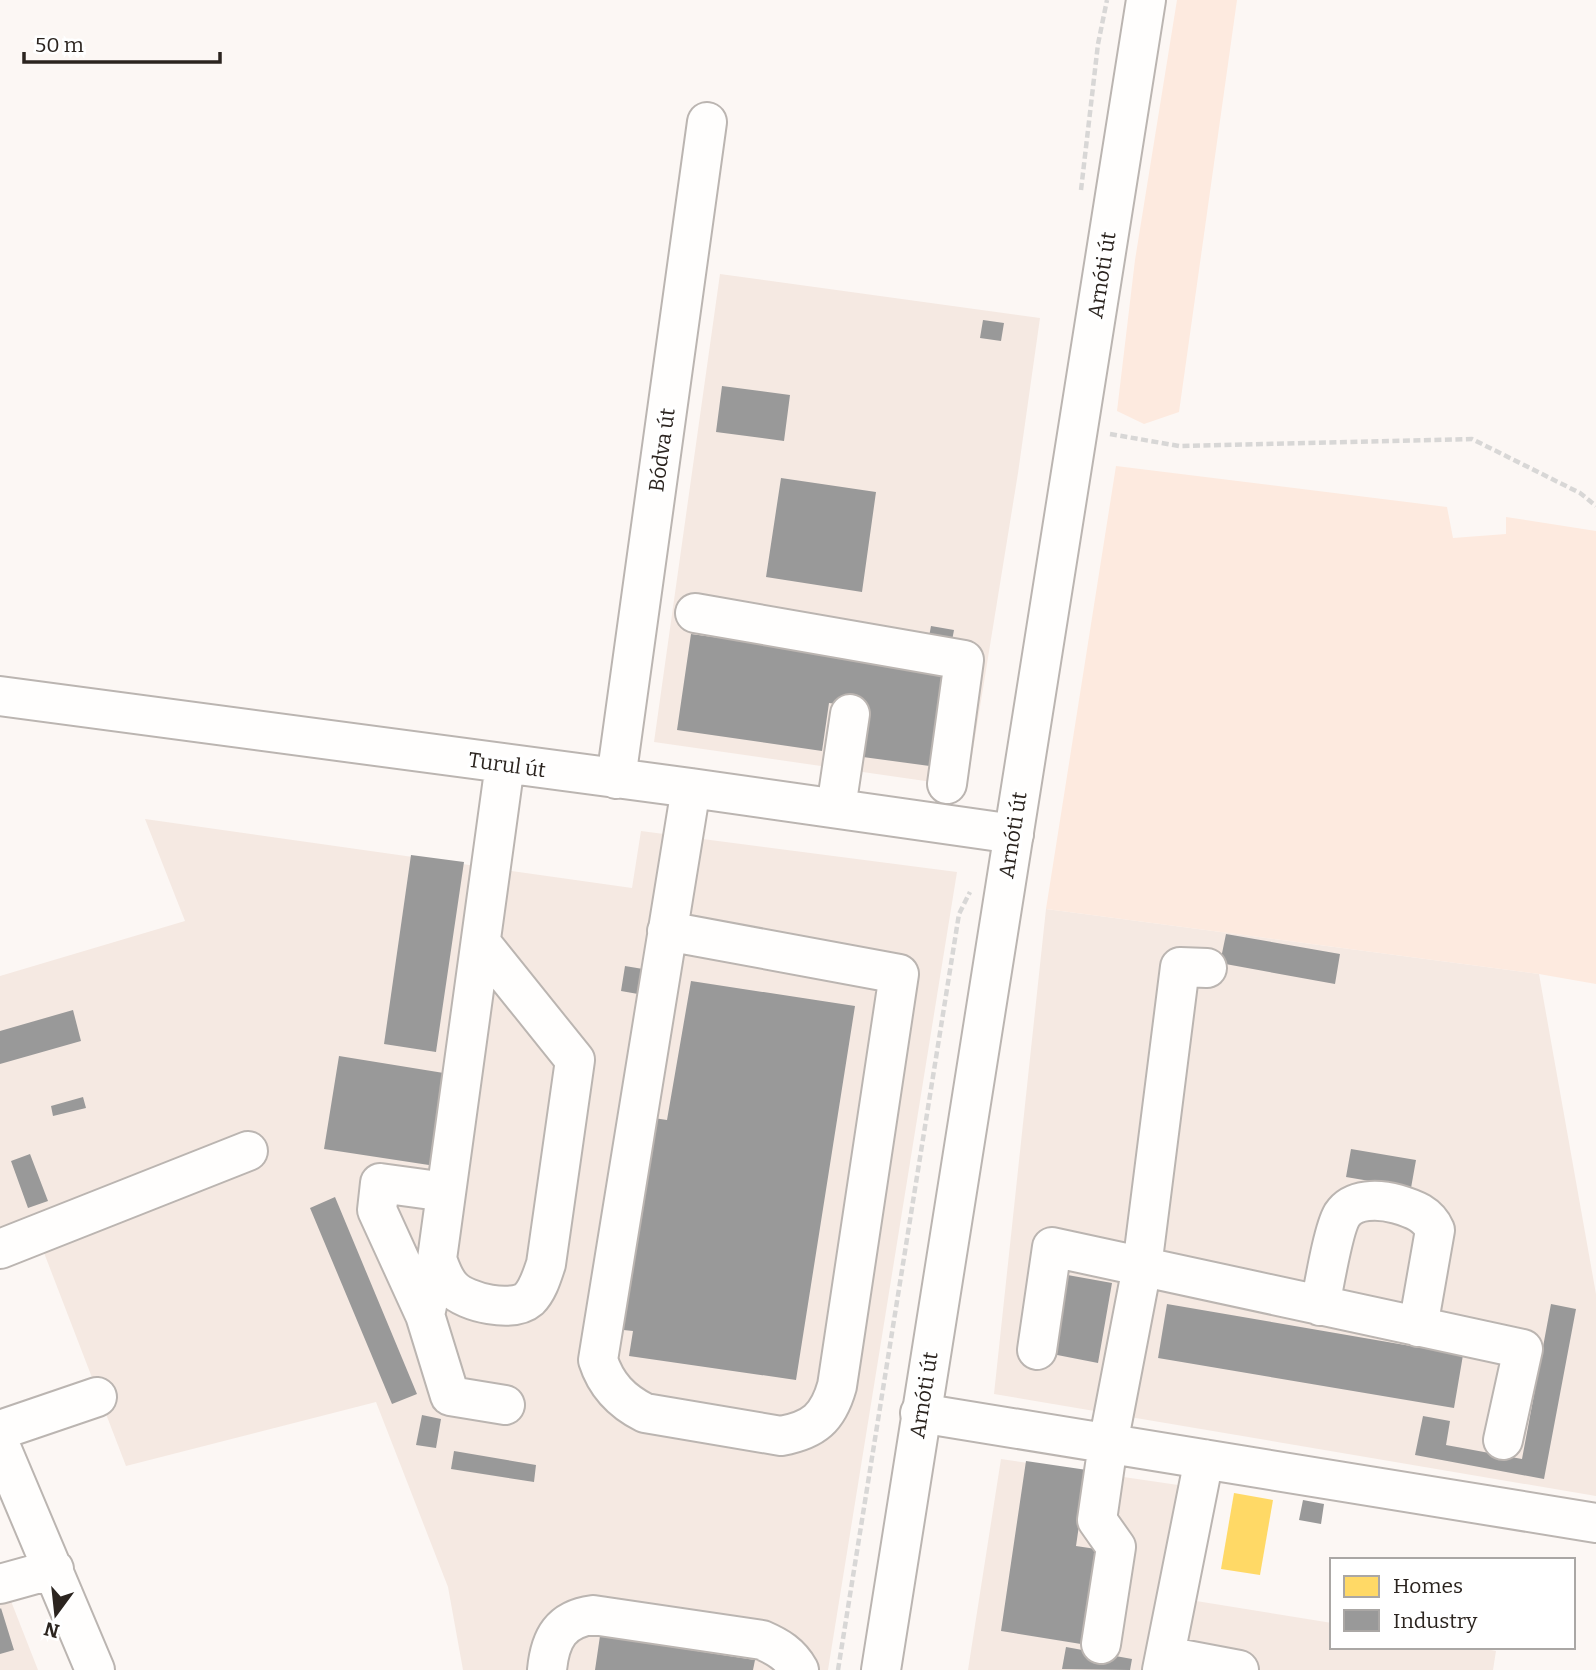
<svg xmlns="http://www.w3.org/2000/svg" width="1596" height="1670" viewBox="0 0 1596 1670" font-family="Bitter,serif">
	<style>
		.built { fill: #f5e9e2 }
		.green { fill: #fdeadf }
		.homes { fill: #ffd966 }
		.industry { fill: #999 }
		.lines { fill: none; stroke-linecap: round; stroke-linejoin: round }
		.minor-casing { stroke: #bbb5b1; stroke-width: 42 }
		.major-casing { stroke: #bbb5b1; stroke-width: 42 }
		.path { stroke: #d8d7d6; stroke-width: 4.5; stroke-dasharray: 7 3.5; stroke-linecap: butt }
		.minor { stroke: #fffefd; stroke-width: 38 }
		.major { stroke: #fffefd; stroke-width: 38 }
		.labels { text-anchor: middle; stroke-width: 7; stroke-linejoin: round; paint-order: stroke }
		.street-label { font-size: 21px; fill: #2b241f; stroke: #fff }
	</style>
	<rect width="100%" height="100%" fill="#fcf7f4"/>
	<path class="built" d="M 720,274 L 1040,318 L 1018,473 L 967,787 L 654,742 Z
		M 145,819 L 632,888 L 641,831 L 957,872 L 828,1670 L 463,1670 L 448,1587 L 376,1402 L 126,1466 L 31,1219 L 0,1231 L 0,976 L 185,921 Z
		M 1046,909 L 1539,974 L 1596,1294 L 1596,1496 L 994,1394 Z
		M 1001,1459 L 1185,1486 L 1190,1600 L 1332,1623 L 1332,1647 L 1476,1647 L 1496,1651 L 1493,1670 L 968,1670 Z
		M 0,1573 L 38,1670 L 0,1670 Z"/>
	<path class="green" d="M 1177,0 L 1237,0 L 1179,412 L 1144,424 L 1117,411 L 1135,260 Z
		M 1116,466 L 1447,507 L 1453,538 L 1506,534 L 1506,517 L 1596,531 L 1596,984 L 1539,974 L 1046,909 Z"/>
	<path class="homes" d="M 1234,1493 L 1273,1500 L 1260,1575 L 1221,1569 Z"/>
	<path class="industry" d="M 983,320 L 1004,323 L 1001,341 L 980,338 Z
		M 722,386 L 790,395 L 784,441 L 716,432 Z
		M 781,478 L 876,492 L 862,592 L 766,577 Z
		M 931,626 L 954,630 L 951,646 L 928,642 Z
		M 691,634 L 951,670 L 937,767 L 863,757 L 870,708 L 829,703 L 822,751 L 677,730 Z
		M 411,855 L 464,862 L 436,1052 L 384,1044 Z
		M 1226,934 L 1340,954 L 1335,984 L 1220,963 Z
		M 625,966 L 643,969 L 638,994 L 621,991 Z
		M 691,981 L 855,1006 L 796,1380 L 629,1356 L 633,1331 L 614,1329 L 647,1117 L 667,1120 Z
		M 73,1010 L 81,1041 L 0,1064 L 0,1031 Z
		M 339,1056 L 456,1075 L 442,1167 L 324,1149 Z
		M 83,1097 L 86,1108 L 53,1116 L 51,1106 Z
		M 1351,1149 L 1416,1160 L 1411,1188 L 1346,1177 Z
		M 30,1154 L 48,1201 L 28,1208 L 11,1161 Z
		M 335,1197 L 417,1394 L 392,1404 L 310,1208 Z
		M 1062,1274 L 1112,1283 L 1098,1363 L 1047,1353 Z
		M 1167,1304 L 1463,1355 L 1454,1408 L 1158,1358 Z
		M 1551,1304 L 1576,1309 L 1544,1479 L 1415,1455 L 1423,1416 L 1450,1421 L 1446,1445 L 1522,1459 Z
		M 422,1415 L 441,1419 L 436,1448 L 416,1445 Z
		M 454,1451 L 536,1465 L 534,1482 L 451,1469 Z
		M 1026,1461 L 1087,1470 L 1076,1546 L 1096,1549 L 1081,1644 L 1001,1631 Z
		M 1303,1500 L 1324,1504 L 1321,1524 L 1299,1520 Z
		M 1,1608 L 14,1650 L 0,1654 L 0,1609 Z
		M 600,1636 L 755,1660 L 753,1670 L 595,1670 Z
		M 1066,1647 L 1132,1659 L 1130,1670 L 1062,1669 Z"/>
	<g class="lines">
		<g class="minor-casing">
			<path id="minor" d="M 695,613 L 964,660 L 947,784
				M 0,696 L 691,788 L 1014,834
				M 616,779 L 707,122
				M 836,808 L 850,714
				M 667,931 L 899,974 L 837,1386 C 828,1418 814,1430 781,1436 L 645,1413 C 621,1401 606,1385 598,1360 L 691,788
				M 481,943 L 575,1060 L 546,1264 C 542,1276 538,1290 529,1299 C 513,1313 466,1303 452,1288 C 444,1280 441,1270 437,1259 L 505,764
				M 0,1249 L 248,1151
				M 430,1292 L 425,1315 L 450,1396 L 505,1405
				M 1320,1306 C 1324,1286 1333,1230 1342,1215 C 1353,1198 1379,1199 1397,1204 C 1414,1209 1428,1214 1435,1230 L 1418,1327
				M 425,1315 L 377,1210 L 380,1183 L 446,1192
				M 1037,1350 L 1052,1247 L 1523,1349 L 1503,1440
				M 920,1413 L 1596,1523
				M 0,1430 L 97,1397
				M 0,1445 L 95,1670
				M 0,1584 L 54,1569
				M 1101,1644 L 1116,1547 L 1097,1520 L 1108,1444 L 1142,1267 L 1180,967 L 1207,968
				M 1165,1656 L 1239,1670
				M 547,1670 C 550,1638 561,1619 593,1615 L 762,1640 C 778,1647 790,1654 799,1670
				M 1162,1670 L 1204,1459"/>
		</g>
		<g class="major-casing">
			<path id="major" d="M 881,1670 L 1146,0"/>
		</g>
		<path class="path" d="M 1081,190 L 1098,44 L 1107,0
			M 1110,434 L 1179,446 L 1472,439 L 1580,493 L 1596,506
			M 838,1670 L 959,914 L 970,892"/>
		<use href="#minor" class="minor"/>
		<use href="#major" class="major"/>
	</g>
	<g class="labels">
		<g class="street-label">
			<text transform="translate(1102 275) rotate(-81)" y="7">Arnóti út</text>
			<text transform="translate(662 450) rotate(-82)" y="7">Bódva út</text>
			<text transform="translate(507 765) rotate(8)" y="7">Turul út</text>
			<text transform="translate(1013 835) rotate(-81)" y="7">Arnóti út</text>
			<text transform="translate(924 1395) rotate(-81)" y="7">Arnóti út</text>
		</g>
	</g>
	<rect x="1330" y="1558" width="245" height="91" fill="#ffffff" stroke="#aaa7a5" stroke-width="2"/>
	<rect x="1344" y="1576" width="35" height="21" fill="#ffd966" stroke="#aaa7a5" stroke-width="2"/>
	<text x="1393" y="1593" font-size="21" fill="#2b241f">Homes</text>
	<rect x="1344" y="1610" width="35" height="21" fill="#999999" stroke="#aaa7a5" stroke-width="2"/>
	<text x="1393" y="1628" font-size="21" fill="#2b241f">Industry</text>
	<g transform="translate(56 1614) rotate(195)" stroke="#ffffff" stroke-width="5" paint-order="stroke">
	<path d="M0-5L12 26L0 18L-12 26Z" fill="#2b241f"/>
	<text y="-10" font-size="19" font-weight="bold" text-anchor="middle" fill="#2b241f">N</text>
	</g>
	<path d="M24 52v10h196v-10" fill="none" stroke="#2b241f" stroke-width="3.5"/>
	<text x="35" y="52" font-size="21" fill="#2b241f" stroke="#ffffff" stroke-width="5" paint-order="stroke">50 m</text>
</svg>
